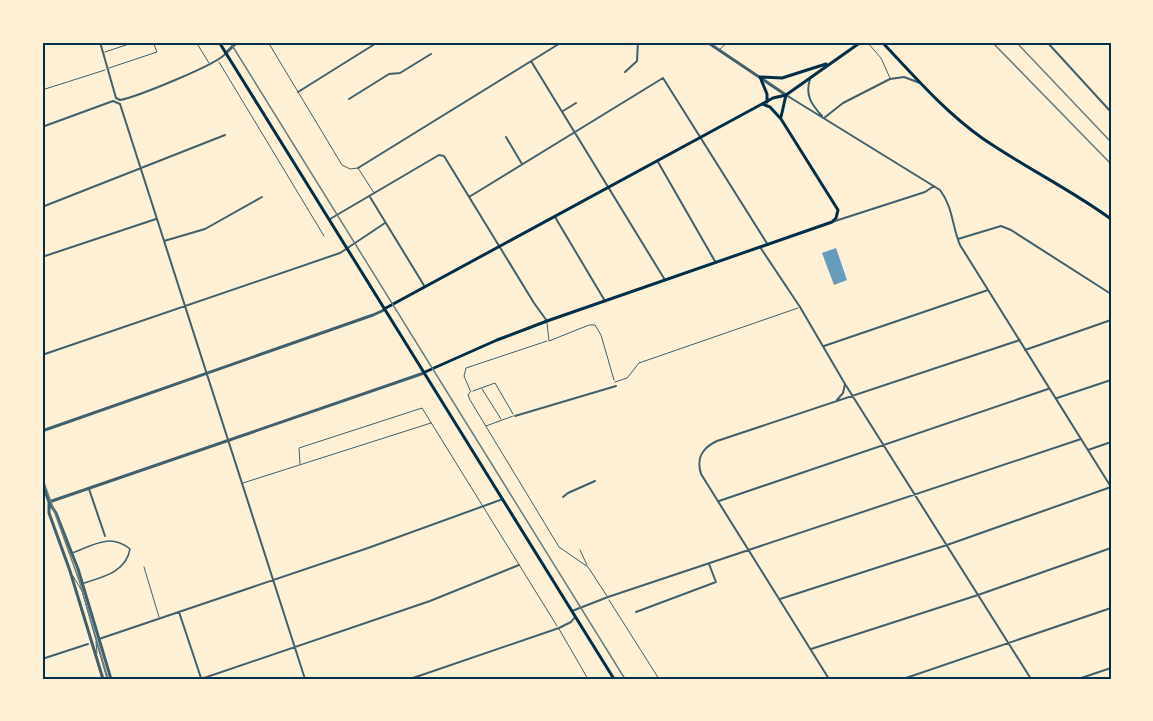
<svg xmlns="http://www.w3.org/2000/svg" width="1153" height="721" viewBox="0 0 1153 721" font-family="'Titillium Web',sans-serif">
	<style>
		.water { fill: #669bbc }
		.lines { fill: none; stroke-linecap: round; stroke-linejoin: round }
		.service { stroke: #3f606c; stroke-width: 1 }
		.pedestrian { stroke: #3f606c; stroke-width: 1.5 }
		.minor { stroke: #3f606c; stroke-width: 2 }
		.tertiary { stroke: #3f606c; stroke-width: 3 }
		.secondary { stroke: #003049; stroke-width: 3 }
		.primary { stroke: #003049; stroke-width: 3 }
		.tram { stroke: #657d81; stroke-width: 1.5 }
		.rail { stroke: #657d81; stroke-width: 1.5 }
		.neatline { fill: none; stroke: #003049; stroke-width: 2 }
	</style>
	<rect width="100%" height="100%" fill="#fdf0d5"/>
	<path class="water" d="M 836,248 L 847,280 L 834,285 L 822,253 Z"/>
	<g class="lines">
		<path class="service" d="M 196,42 L 209,63
			M 268,42 L 342,165 L 350,169 L 358,168 L 374,193
			M 830,42 L 835,42
			M 867,42 L 881,58 L 890,78
			M 720,49 L 728,42
			M 105,52 L 135,42
			M 219,62 L 324,236
			M 109,68 L 157,52 L 153,42
			M 42,90 L 105,70
			M 547,323 L 549,341 L 589,325 L 595,325 L 601,335 L 614,380
			M 615,382 L 627,378 L 639,363 L 798,308
			M 482,389 L 501,419
			M 470,390 L 464,376 L 466,368 L 547,341
			M 471,391 L 468,395 L 470,400 L 559,547 L 588,567 L 607,596
			M 473,391 L 495,383 L 513,414
			M 486,426 L 513,416
			M 300,464 L 299,448 L 422,408 L 557,626
			M 243,483 L 431,423
			M 580,550 L 587,565
			M 144,567 L 159,617
			M 73,576 L 82,591 L 107,679
			M 609,600 L 659,679
			M 559,629 L 588,679
			M 96,642 L 97,653"/>
		<path class="pedestrian" d="M 72,553 C 94,545 110,533 130,549 C 126,572 103,577 84,583"/>
		<path class="minor" d="M 100,42 L 116,98 L 120,100 C 136,97 219,64 226,53
			M 1047,42 L 1111,112
			M 531,61 L 665,280
			M 625,72 L 637,61 L 638,42
			M 810,79 C 805,95 811,104 822,116
			M 298,92 L 378,42
			M 786,95 L 940,190 C 953,207 952,226 960,245 L 1111,487
			M 349,99 L 389,74 L 400,73 L 431,54
			M 563,111 L 576,103
			M 824,118 L 843,103 L 890,79 L 904,77 L 920,83
			M 42,127 L 113,101 L 120,104 L 305,679
			M 506,137 L 522,164
			M 658,162 L 716,263
			M 358,168 L 562,42
			M 370,197 L 425,287
			M 469,197 L 663,78 L 768,245
			M 42,207 L 225,135
			M 555,217 L 605,301
			M 330,219 L 439,155 L 444,156 L 534,303 L 547,321
			M 832,222 L 925,192 L 934,186
			M 958,239 L 1001,226 L 1011,230 L 1111,294
			M 164,241 L 205,229 L 262,197
			M 760,247 L 800,307 L 845,384 L 1031,679
			M 42,257 L 156,219
			M 824,346 L 988,290
			M 1025,350 L 1111,320
			M 42,355 L 340,253 L 385,223
			M 1057,398 L 1111,380
			M 837,400 L 843,393 L 845,384
			M 515,416 L 616,386
			M 1088,450 L 1111,442
			M 89,489 L 105,536
			M 563,497 L 568,493 L 595,481
			M 719,501 L 1048,389
			M 780,599 L 947,545 L 1111,487
			M 572,611 L 608,597 L 1081,439
			M 179,612 L 201,678
			M 636,612 L 716,582 L 709,564
			M 99,639 L 368,548 L 503,499
			M 811,649 L 978,595 L 1111,548
			M 42,659 L 88,644
			M 201,679 L 430,601 L 519,565
			M 410,679 L 559,628 L 571,622 L 575,617
			M 829,679 L 701,474 C 696,458 702,448 717,441 L 1020,340
			M 903,679 L 1111,608
			M 1078,679 L 1111,668"/>
		<path class="tertiary" d="M 707,42 L 786,95
			M 226,53 L 237,42
			M 42,431 L 373,315 L 384,310
			M 42,482 L 49,502 L 49,513 L 70,571 L 103,679
			M 49,502 L 424,373
			M 50,504 L 56,513 L 78,569 L 111,679"/>
		<path class="secondary" d="M 219,42 L 614,679
			M 767,102 L 767,94 L 760,77 L 782,78 L 826,64
			M 781,117 L 786,95
			M 384,309 L 773,98 L 786,95 L 861,42
			M 425,372 L 497,340 L 547,321 L 832,222 L 836,218 L 838,210 L 781,119 L 770,107 L 762,104"/>
		<path class="primary" d="M 882,42 C 914,76 944,111 982,138 C 1024,167 1070,189 1111,219"/>
		<path class="tram" d="M 230,42 L 625,679
			M 42,477 L 80,583 L 108,679"/>
		<path class="rail" d="M 992,42 L 1111,164
			M 1016,42 L 1111,142"/>
	</g>
	<rect width="1153" height="721" fill="none" stroke="#fdf0d5" stroke-width="87"/>
	<rect x="44" y="44" width="1066" height="634" class="neatline"/>
</svg>
